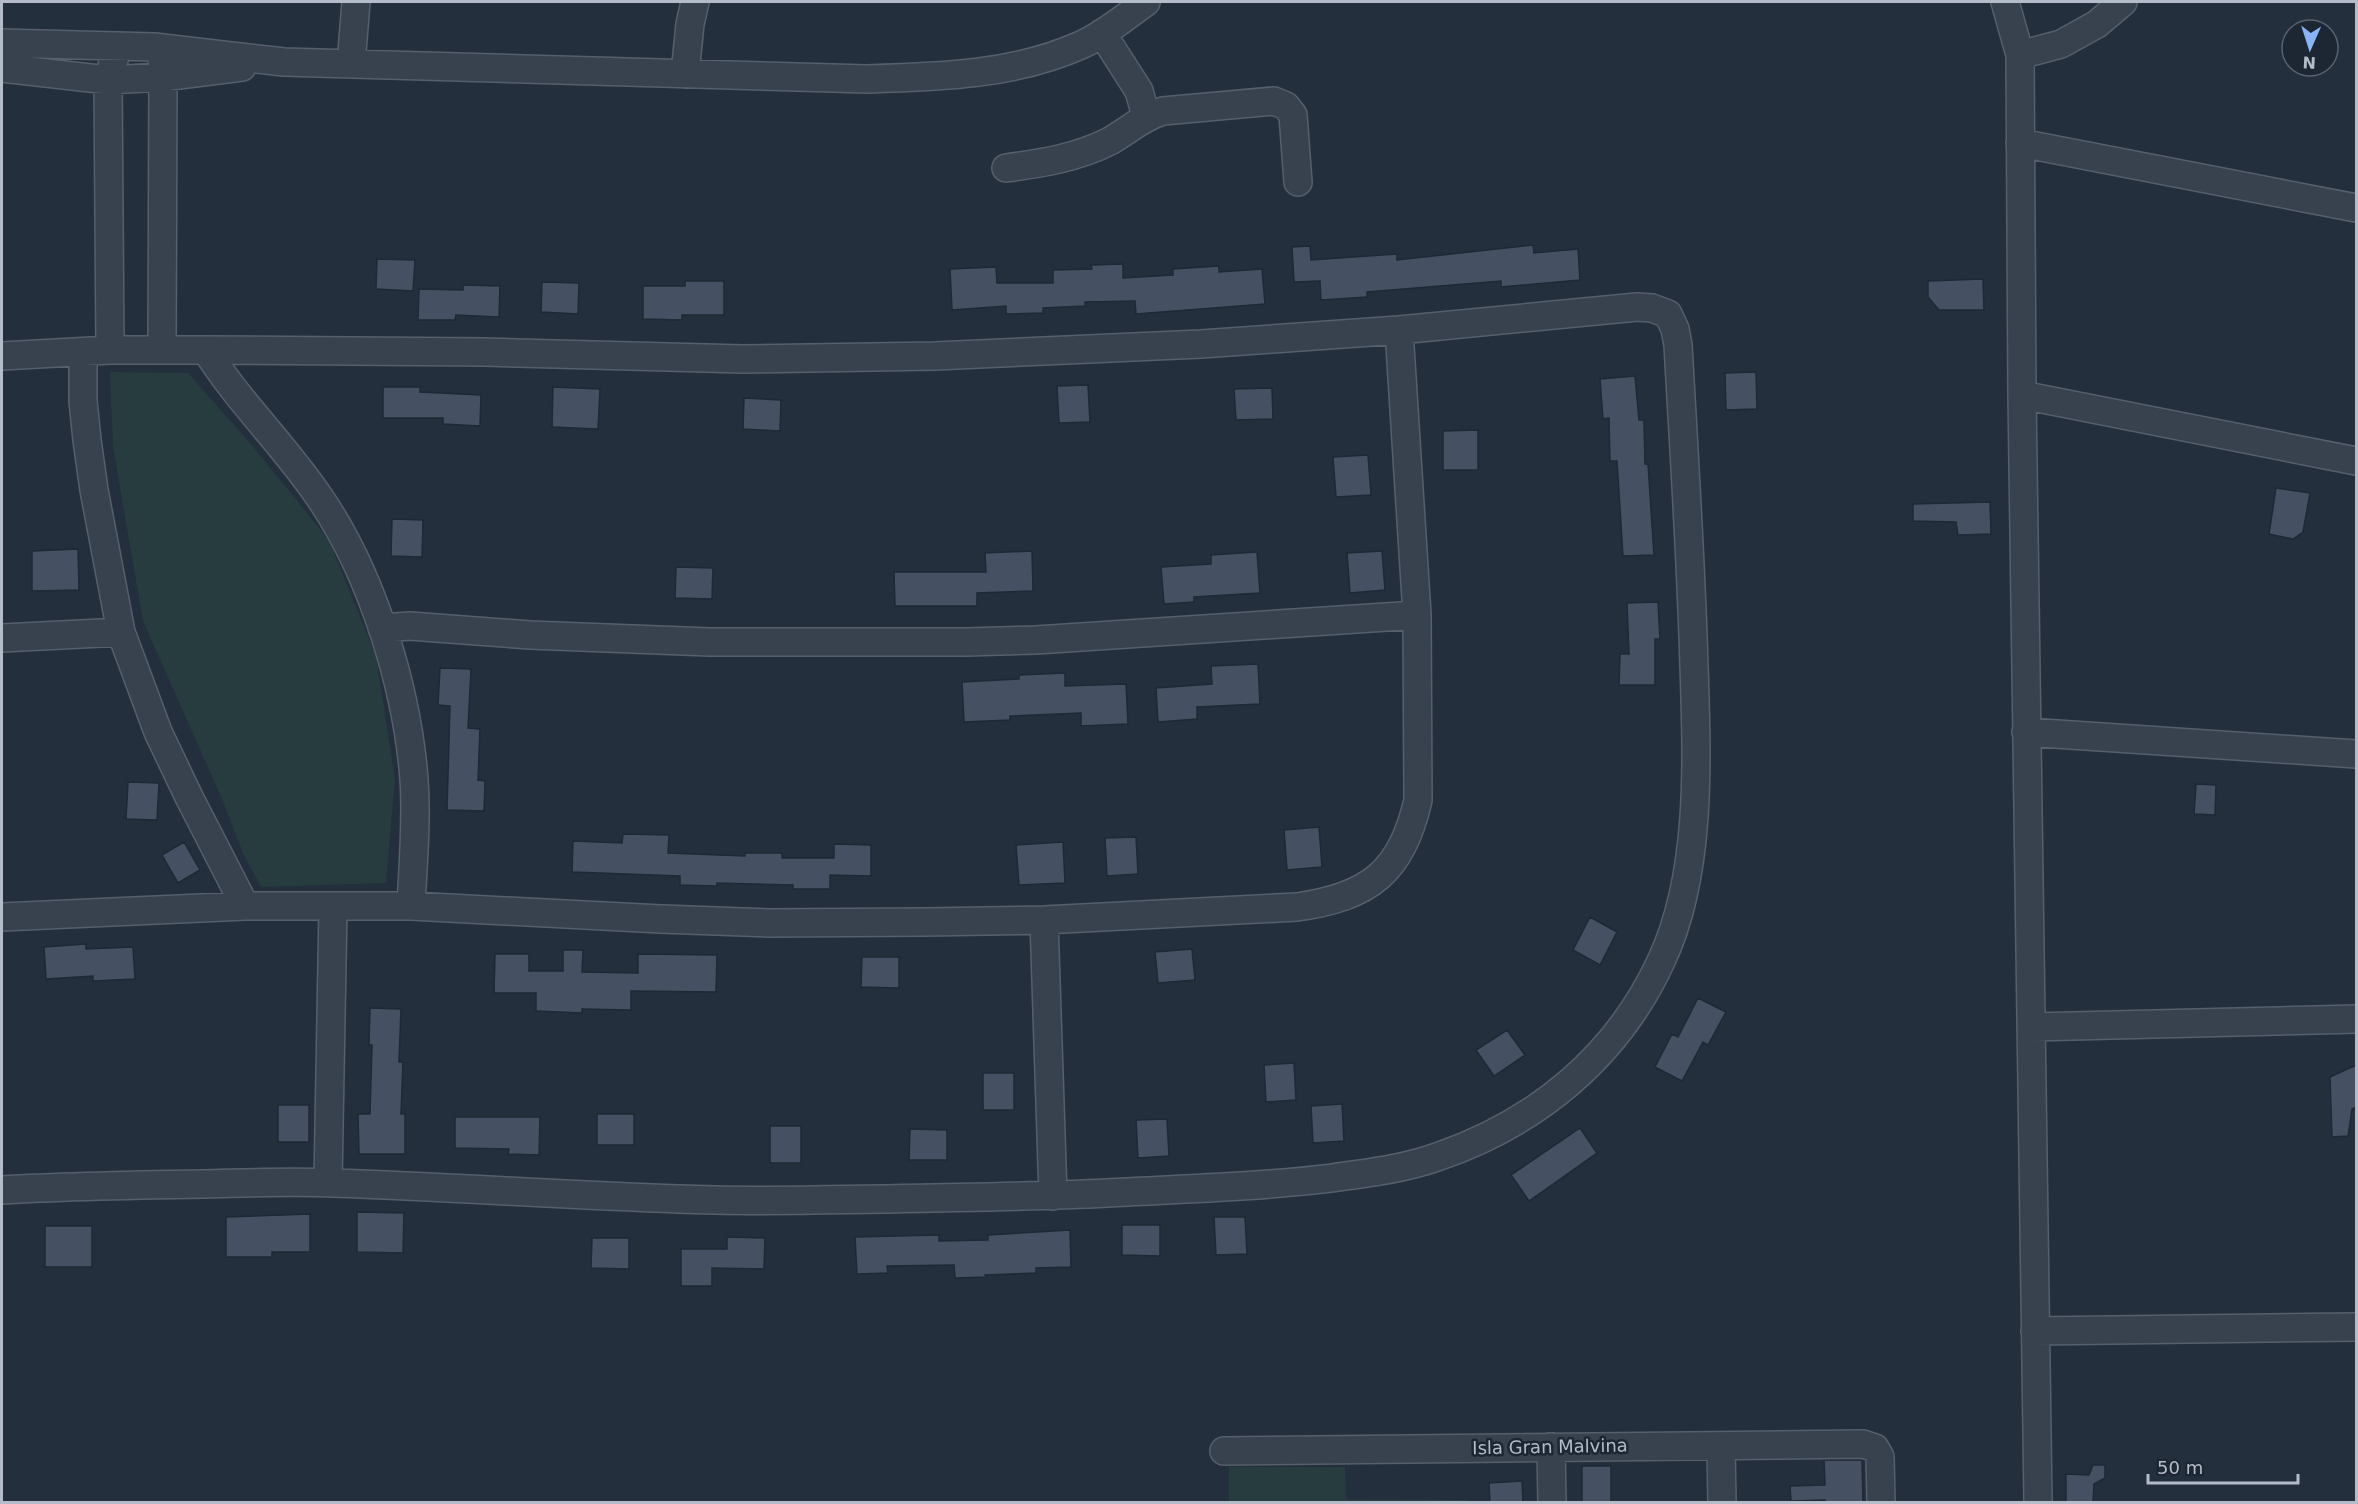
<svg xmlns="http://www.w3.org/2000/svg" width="2358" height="1504" viewBox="0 0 2358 1504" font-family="'DejaVu Sans',sans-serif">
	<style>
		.green { fill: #263c3f }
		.building { fill: #455162; stroke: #1f2835; stroke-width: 1.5 }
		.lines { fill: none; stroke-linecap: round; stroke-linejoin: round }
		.minor-casing { stroke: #565f6c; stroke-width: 30 }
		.minor { stroke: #38414e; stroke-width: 27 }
		.labels { text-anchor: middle; stroke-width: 5; stroke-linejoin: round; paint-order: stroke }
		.street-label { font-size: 18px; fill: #b4bcc9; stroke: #1d2633 }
	</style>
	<rect width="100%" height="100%" fill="#242f3e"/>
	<path class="green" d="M 110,372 L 188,373 L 250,443 L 329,540 L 376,656 L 395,779 L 386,883 L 261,887 L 243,853 L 222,799 L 143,621 L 113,446 Z
		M 1229,1467 L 1345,1467 L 1346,1499 L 1469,1500 L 1469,1502 L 1229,1502 Z"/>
	<path class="building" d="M 1533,245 L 1534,253 L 1578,249 L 1580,280 L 1501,287 L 1501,281 L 1367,292 L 1367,297 L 1321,300 L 1320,281 L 1294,282 L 1292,247 L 1310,246 L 1311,260 L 1397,254 L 1397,260 Z
		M 377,259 L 415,260 L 413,291 L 376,289 Z
		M 1123,264 L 1123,278 L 1173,275 L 1173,269 L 1219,266 L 1219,272 L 1262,269 L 1265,304 L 1136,314 L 1135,301 L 1085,302 L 1085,306 L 1043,308 L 1043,313 L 1006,314 L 1006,306 L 952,310 L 950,269 L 996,267 L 997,283 L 1053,283 L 1053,270 L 1092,269 L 1091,265 Z
		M 1983,279 L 1984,310 L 1939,310 L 1928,297 L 1928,281 Z
		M 685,281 L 724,281 L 724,315 L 682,315 L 682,320 L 643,319 L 643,286 L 685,286 Z
		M 542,282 L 579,283 L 578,314 L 541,312 Z
		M 463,285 L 500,286 L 499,317 L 456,315 L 455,320 L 418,320 L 419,289 L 463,290 Z
		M 1756,372 L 1757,409 L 1726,410 L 1725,373 Z
		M 1635,376 L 1639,420 L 1644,420 L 1645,464 L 1648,464 L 1654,555 L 1623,556 L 1617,461 L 1610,461 L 1609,418 L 1603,419 L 1600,379 Z
		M 1088,385 L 1090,422 L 1059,423 L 1057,386 Z
		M 383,387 L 420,387 L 420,392 L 481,395 L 480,426 L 443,424 L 443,418 L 383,418 Z
		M 553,387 L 600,389 L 598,429 L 552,427 Z
		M 1272,388 L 1273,419 L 1236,420 L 1234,389 Z
		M 744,398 L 781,400 L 780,431 L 743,429 Z
		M 1478,430 L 1478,470 L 1443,470 L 1443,431 Z
		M 1368,455 L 1371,495 L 1336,497 L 1333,457 Z
		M 2276,488 L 2310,493 L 2303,532 L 2293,539 L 2269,534 Z
		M 1990,502 L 1991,534 L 1958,535 L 1956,522 L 1913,521 L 1913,504 Z
		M 392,519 L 423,520 L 422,557 L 391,556 Z
		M 78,549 L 79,590 L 32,591 L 32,551 Z
		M 1032,551 L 1033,591 L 977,593 L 977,606 L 895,606 L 894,572 L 986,572 L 985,553 Z
		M 1382,551 L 1385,590 L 1350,593 L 1347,553 Z
		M 1257,552 L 1260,593 L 1194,597 L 1194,602 L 1164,604 L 1161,567 L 1211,564 L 1211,555 Z
		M 676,567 L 713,568 L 712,599 L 675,598 Z
		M 1658,602 L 1660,639 L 1655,639 L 1655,685 L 1619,685 L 1620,654 L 1629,654 L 1627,603 Z
		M 1258,664 L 1260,704 L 1197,707 L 1197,719 L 1158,722 L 1156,688 L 1212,684 L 1211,666 Z
		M 440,668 L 471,669 L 468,728 L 480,729 L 478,780 L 485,781 L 484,811 L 447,810 L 450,706 L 438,705 Z
		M 1065,673 L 1065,686 L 1126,684 L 1128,724 L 1081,726 L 1081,713 L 1010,716 L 1010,720 L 964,722 L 962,682 L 1019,679 L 1019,675 Z
		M 128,782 L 159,783 L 157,820 L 126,819 Z
		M 2196,784 L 2216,785 L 2215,815 L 2194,814 Z
		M 1319,827 L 1322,867 L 1287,870 L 1284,830 Z
		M 623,834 L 669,835 L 668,853 L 745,856 L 745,853 L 782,853 L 782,858 L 834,858 L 834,844 L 871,845 L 871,876 L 830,875 L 830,889 L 793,889 L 793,885 L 717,883 L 717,886 L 680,885 L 680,876 L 572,872 L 573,841 L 622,843 Z
		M 1136,837 L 1138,874 L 1107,876 L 1105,838 Z
		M 184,842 L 200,870 L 178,883 L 162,855 Z
		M 1063,842 L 1065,883 L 1019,885 L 1016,845 Z
		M 1590,917 L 1617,932 L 1600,965 L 1573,950 Z
		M 86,944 L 86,949 L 133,947 L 135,979 L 93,981 L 93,976 L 46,979 L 44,947 Z
		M 1192,949 L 1195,980 L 1158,983 L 1155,952 Z
		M 563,950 L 583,950 L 582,972 L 638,973 L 638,954 L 717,955 L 716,992 L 631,991 L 631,1010 L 582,1009 L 582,1013 L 536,1011 L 536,993 L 494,993 L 495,954 L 529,954 L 529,971 L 563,971 Z
		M 862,957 L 899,957 L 899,988 L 861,987 Z
		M 1698,998 L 1726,1012 L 1708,1045 L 1703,1042 L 1682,1081 L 1655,1067 L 1672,1034 L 1678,1037 Z
		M 370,1008 L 401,1009 L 399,1062 L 403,1062 L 401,1114 L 405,1114 L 405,1154 L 359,1154 L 358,1114 L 370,1114 L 372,1045 L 369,1045 Z
		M 1507,1030 L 1525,1055 L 1494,1076 L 1476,1050 Z
		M 1294,1063 L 1296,1100 L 1266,1102 L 1264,1065 Z
		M 2356,1065 L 2356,1107 L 2352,1109 L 2348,1136 L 2332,1137 L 2330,1077 Z
		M 983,1073 L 1014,1073 L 1014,1110 L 983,1110 Z
		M 1342,1104 L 1344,1141 L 1313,1143 L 1311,1106 Z
		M 278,1105 L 309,1105 L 309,1142 L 278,1142 Z
		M 597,1114 L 634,1114 L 634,1145 L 597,1145 Z
		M 455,1117 L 540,1117 L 539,1155 L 508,1154 L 509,1149 L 455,1148 Z
		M 1167,1119 L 1169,1156 L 1138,1158 L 1136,1120 Z
		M 770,1126 L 801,1126 L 801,1163 L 770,1163 Z
		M 1580,1128 L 1597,1153 L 1529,1201 L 1511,1175 Z
		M 910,1129 L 947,1130 L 947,1160 L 909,1160 Z
		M 357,1212 L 404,1213 L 403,1253 L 357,1252 Z
		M 310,1214 L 310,1252 L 272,1252 L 272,1257 L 226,1257 L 226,1217 Z
		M 1214,1217 L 1245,1217 L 1247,1254 L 1216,1255 Z
		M 1122,1225 L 1160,1225 L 1160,1256 L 1122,1255 Z
		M 45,1226 L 92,1226 L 92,1267 L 45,1267 Z
		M 1070,1230 L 1071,1267 L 1036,1268 L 1036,1273 L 985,1275 L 986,1277 L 955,1278 L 954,1265 L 887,1266 L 888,1273 L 857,1274 L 855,1237 L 939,1235 L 939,1241 L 988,1240 L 988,1235 Z
		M 727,1237 L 765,1238 L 764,1269 L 712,1268 L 712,1286 L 681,1286 L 681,1249 L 727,1249 Z
		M 592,1238 L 629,1238 L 629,1269 L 591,1268 Z
		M 1824,1460 L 1862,1460 L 1863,1503 L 1832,1503 L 1826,1502 L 1825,1500 L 1791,1501 L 1790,1486 L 1825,1485 Z
		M 2093,1465 L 2105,1465 L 2105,1478 L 2094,1484 L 2093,1503 L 2066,1503 L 2066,1474 L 2089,1475 Z
		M 1582,1466 L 1611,1466 L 1611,1503 L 1582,1503 Z
		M 1522,1481 L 1523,1503 L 1490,1503 L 1489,1483 Z"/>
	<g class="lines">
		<g class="minor-casing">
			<path id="minor" d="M 2005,2 L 2020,55 L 2022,395 L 2038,1502
				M 1102,33 L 1139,91 L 1146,116
				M 2,43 L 154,47 L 162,56 L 163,77 L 162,350
				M 154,47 L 284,62 L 867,79 C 939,77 1014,75 1081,45 C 1105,34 1125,17 1146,2
				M 2020,55 L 2061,44 L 2097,24 L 2123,2
				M 351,64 L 356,2
				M 2,68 L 108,80 L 163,77 L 242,67
				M 685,74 L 690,24 L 695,2
				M 2020,143 L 2356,208
				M 1006,168 C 1042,163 1077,158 1110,141 C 1129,130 1141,118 1163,111 L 1274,101 L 1286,106 L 1293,115 L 1298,182
				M 110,350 L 108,80 L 118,46
				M 206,350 C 240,404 287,448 322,501 C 373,577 407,688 414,779 C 417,821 413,864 411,906
				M 83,352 L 83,401 L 87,440 L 94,490 L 121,632 L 158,732 L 189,797 L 245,906
				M 2,356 L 110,350 L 206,350 L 484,352 L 743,359 L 935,356 L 1201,344 L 1399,330 L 1637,307 L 1652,308 L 1668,314 L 1675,329 L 1678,345 C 1684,452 1691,559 1694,666 C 1697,759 1702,873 1662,959 C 1618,1056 1537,1123 1437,1157 C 1403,1169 1367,1173 1332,1178 C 1258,1187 1182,1189 1107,1193 C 1032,1197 956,1197 881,1199 C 814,1200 746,1202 679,1199 C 564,1195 449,1187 334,1183 C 291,1181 247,1183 204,1184 C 136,1185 69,1186 2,1190
				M 2022,395 L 2356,461
				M 382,628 L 410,626 L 530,635 L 709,642 L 966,642 L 1036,640 L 1417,615
				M 2,638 L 121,632
				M 2026,732 L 2356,754
				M 2,917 L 245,906 L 411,906 L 661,919 L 770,923 L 926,922 L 1044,920 L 1297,907 C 1369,897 1402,872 1418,800 L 1417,615 L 1399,330
				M 1044,920 L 1053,1196
				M 2031,1027 L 2356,1019
				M 328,1182 L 333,908
				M 2035,1331 L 2356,1327
				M 1721,1446 L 1722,1502
				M 1551,1447 L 1552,1502
				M 1224,1451 L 1863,1444 L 1875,1448 L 1880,1457 L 1881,1502"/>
		</g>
		<use href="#minor" class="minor"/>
	</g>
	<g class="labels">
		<g class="street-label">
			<text transform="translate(1550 1447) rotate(-1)" y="6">Isla Gran Malvina</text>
		</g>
	</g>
	<rect width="2358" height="1504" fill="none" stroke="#b4bcc9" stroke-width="6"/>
	<g transform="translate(2310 48) rotate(183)"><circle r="28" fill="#1d2633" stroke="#59626f" stroke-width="1.5"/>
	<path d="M0-4.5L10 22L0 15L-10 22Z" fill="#8ab4f8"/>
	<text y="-9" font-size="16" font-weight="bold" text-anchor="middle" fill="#b4bcc9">N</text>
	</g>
	<path d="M2148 1474v9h150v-9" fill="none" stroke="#b4bcc9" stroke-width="3"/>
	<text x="2157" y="1474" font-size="18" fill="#b4bcc9" stroke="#1d2633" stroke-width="4.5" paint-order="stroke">50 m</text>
</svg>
